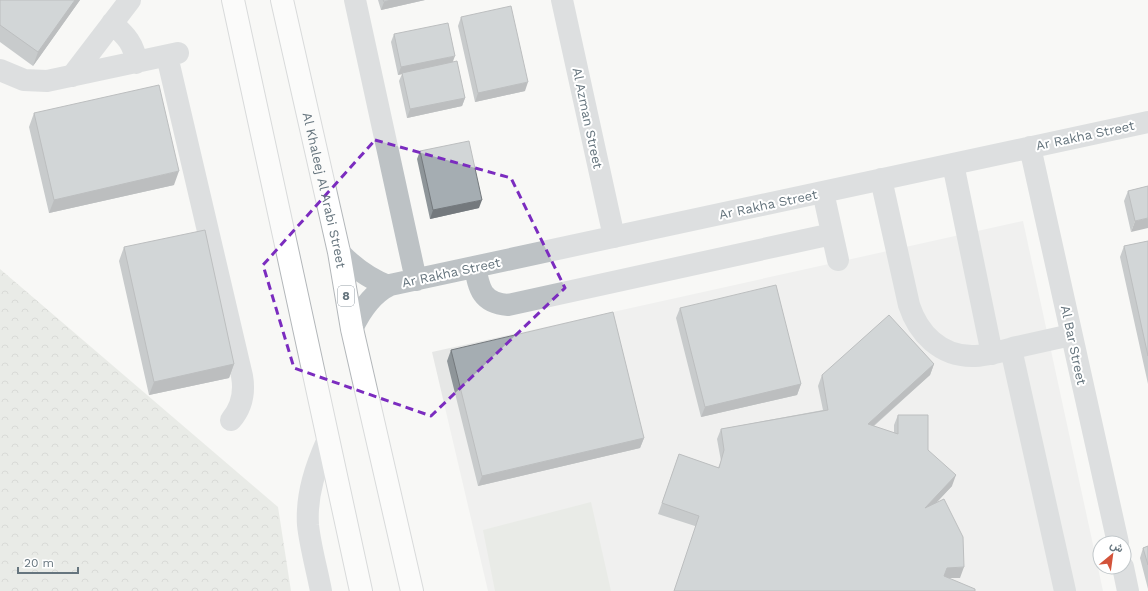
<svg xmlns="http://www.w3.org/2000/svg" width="1148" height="591" viewBox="0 0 1148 591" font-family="'Work Sans',Vazirmatn,sans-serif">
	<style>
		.built { fill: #e6e7e6 }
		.forest { fill: url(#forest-crowns) }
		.pitch { fill: #d8dcd5 }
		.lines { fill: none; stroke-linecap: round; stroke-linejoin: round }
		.highway-casing { stroke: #b3b7ba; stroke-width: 24 }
		.minor { stroke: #bdc2c5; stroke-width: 22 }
		.highway { stroke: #fff; stroke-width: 22 }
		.wall { fill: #8e9599 }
		.shaded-wall { fill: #74797d }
		.building { fill: #a5adb2; stroke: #74797d }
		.marked { fill: none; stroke: #7b2cbf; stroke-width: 3; stroke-dasharray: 8 5; stroke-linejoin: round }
		.labels { text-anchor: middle; stroke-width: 4; stroke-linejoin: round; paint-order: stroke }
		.shield { fill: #fff; stroke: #949ea5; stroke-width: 1 }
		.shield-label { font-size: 12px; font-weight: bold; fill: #66757e }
		.street-label { font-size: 13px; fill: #66757e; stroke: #fff }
	</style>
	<defs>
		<pattern id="forest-crowns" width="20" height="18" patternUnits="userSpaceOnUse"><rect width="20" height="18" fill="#d8dcd5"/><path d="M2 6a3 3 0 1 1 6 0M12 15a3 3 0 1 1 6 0" fill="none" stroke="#b3b7b2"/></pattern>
	</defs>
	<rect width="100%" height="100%" fill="#f8f8f6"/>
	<path class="built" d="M 1023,221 L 1103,591 L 488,591 L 432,352 Z"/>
	<path class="forest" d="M 0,269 L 278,507 L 291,591 L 0,591 Z"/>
	<path class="pitch" d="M 591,502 L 611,591 L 495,591 L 483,530 Z"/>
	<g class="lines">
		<g class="highway-casing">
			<g id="highway">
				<path d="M 233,0 L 361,591"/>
				<path id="s1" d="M 282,0 L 339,252 L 352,329 L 412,591"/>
			</g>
		</g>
		<path class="minor" d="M 355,0 L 416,280
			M 562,0 L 614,237
			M 112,23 C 125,35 135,44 136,63
			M 167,56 L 242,376 C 245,393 242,407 231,420
			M 0,70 L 24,80 L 47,81 L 178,53
			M 72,76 L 130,0
			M 1030,147 L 1118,543
			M 953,164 L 992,354
			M 881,179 L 909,305 C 918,333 940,356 972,356 C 987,356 1002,351 1017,347 C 1035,343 1053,339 1071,335
			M 823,192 L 838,260
			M 339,252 C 354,268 368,278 388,286
			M 475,267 C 479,289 482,303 508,305 L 832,234
			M 352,329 C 360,312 373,293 390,285 L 1148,122
			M 1011,349 L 1065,591
			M 1123,567 L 1128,591
			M 321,591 C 317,570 310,545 308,525 C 306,494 316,466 328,439"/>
		<use href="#highway" class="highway"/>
	</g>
	<path class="wall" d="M 0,0 L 80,0 L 33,66 L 0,42 Z
		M 378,0 L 425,0 L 381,10 Z
		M 461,17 L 525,91 L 475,102 L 458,26 Z
		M 394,34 L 453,62 L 465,98 L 462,106 L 407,118 L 399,81 L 402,74 L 398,75 L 391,42 Z
		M 34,113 L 174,185 L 49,213 L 29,127 Z
		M 420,151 L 479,208 L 430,219 L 417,159 Z
		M 1148,186 L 1131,232 L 1124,201 L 1128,191 Z
		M 1148,241 L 1148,384 L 1120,257 L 1124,246 Z
		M 124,247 L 234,364 L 229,378 L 149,395 L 119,261 Z
		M 680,308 L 801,384 L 797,395 L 701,417 L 676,318 Z
		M 451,350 L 644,438 L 640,448 L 478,486 L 447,361 Z
		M 934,364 L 930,375 L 874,426 L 894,433 L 894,425 L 898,415 L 928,450 L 952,486 L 936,503 L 960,578 L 949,578 L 695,526 L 658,514 L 679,454 L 718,468 L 721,461 L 717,439 L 721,429 L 823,410 L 818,386 L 822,375 Z
		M 1148,546 L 1148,589 L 1140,558 L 1143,548 Z"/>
	<path class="shaded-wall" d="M 75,0 L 80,0 L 33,66 L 38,52 Z
		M 391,0 L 425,0 L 381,10 L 384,2 Z
		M 455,56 L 452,64 L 402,73 L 402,74 L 398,75 L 401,67 Z
		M 528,82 L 525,91 L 475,102 L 478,93 Z
		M 465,98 L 462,106 L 407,118 L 410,109 Z
		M 179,171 L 174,185 L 49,213 L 54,200 Z
		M 482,200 L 479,208 L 430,219 L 433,210 Z
		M 1148,218 L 1148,228 L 1131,232 L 1135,221 Z
		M 234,364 L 229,378 L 149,395 L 154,382 Z
		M 934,364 L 930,375 L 864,434 L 868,424 Z
		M 801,384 L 797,395 L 701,417 L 705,407 Z
		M 644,438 L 640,448 L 478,486 L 482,476 Z
		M 956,475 L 952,486 L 921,519 L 925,508 Z
		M 964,567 L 960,578 L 943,578 L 940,586 L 947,568 Z"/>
	<path class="building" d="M 0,0 L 75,0 L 38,52 L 0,25 Z
		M 383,0 L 391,0 L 384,2 Z
		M 511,6 L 528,82 L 478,93 L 461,17 Z
		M 448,23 L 455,56 L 401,67 L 394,34 Z
		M 457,61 L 465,98 L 410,109 L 402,73 Z
		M 159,85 L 179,171 L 54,200 L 34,113 Z
		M 469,141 L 482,200 L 433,210 L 420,151 Z
		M 1148,186 L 1148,218 L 1135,221 L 1128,191 Z
		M 205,230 L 234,364 L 154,382 L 124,247 Z
		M 1148,241 L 1148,356 L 1124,246 Z
		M 776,285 L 801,384 L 705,407 L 680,308 Z
		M 613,312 L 644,438 L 482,476 L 451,350 Z
		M 889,315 L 934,364 L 868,424 L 898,434 L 898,415 L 928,415 L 928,450 L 956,475 L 925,508 L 944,499 L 963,537 L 964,567 L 947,568 L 944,576 L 975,589 L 975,591 L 674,591 L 699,516 L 662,503 L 679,454 L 719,468 L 724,450 L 721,429 L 828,410 L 822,375 Z
		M 1148,546 L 1148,565 L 1143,548 Z"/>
	<path d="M0 0H1148V591H0ZM 375,140 L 511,178 L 565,288 L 431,416 L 294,368 L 263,265 Z" fill="#f8f8f6" fill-opacity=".55" fill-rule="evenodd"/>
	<path class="marked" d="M 375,140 L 511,178 L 565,288 L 431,416 L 294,368 L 263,265 Z"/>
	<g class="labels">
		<rect class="shield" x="338" y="286" width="16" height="20" rx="3"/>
		<g class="shield-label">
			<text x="346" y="300">8</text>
		</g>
		<g class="street-label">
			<text transform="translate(588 118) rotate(78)" y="5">Al Azman Street</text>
			<text transform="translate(1085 135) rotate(-12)" y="5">Ar Rakha Street</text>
			<text dy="5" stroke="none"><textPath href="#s1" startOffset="195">Al Khaleej Al Arabi Street</textPath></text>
			<text transform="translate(768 204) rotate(-12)" y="5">Ar Rakha Street</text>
			<text transform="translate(451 272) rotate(-12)" y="5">Ar Rakha Street</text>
			<text transform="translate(1074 345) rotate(78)" y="5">Al Bar Street</text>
		</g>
	</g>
	<g transform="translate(1112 555) rotate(29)"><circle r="19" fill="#ffffff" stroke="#c2c8cb"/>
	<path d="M0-3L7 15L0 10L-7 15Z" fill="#d3533a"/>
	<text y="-6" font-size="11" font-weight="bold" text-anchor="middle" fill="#66757e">ش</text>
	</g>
	<path d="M18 567v6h60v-6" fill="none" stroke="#66757e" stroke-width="2"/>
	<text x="24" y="567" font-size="12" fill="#66757e" stroke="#ffffff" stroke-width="3" paint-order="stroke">20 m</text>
</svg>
